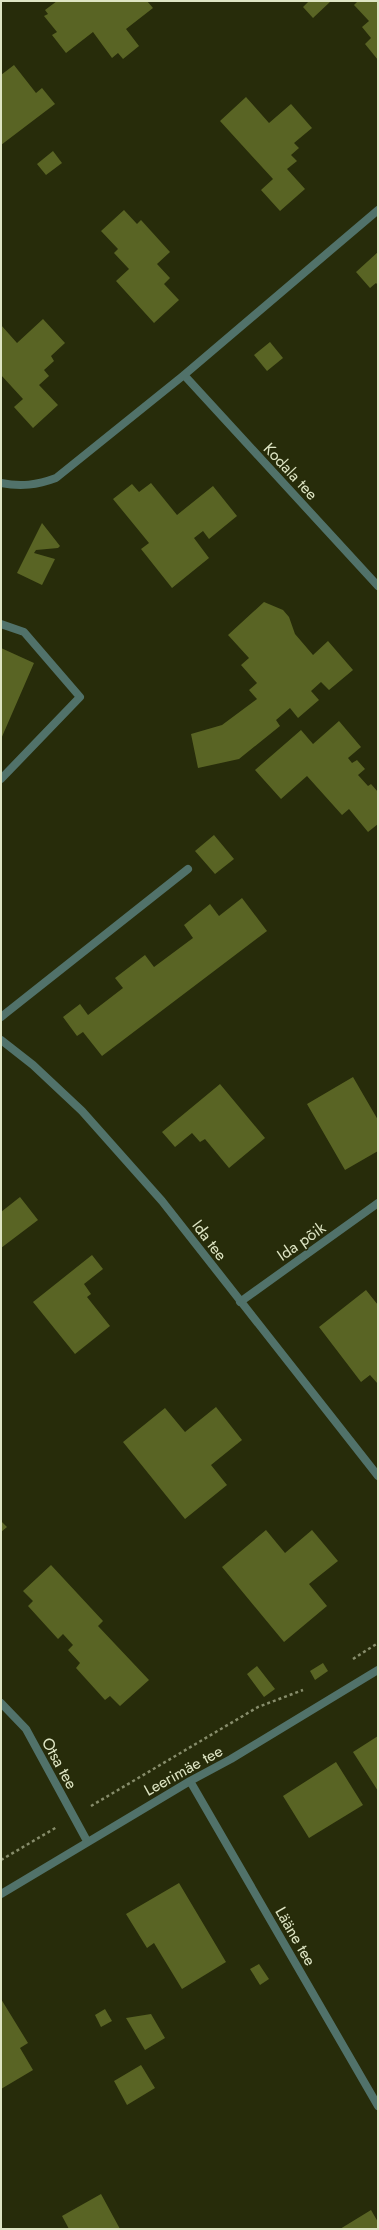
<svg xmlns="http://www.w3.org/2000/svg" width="379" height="2230" viewBox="0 0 379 2230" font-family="Jost,sans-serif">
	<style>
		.building { fill: #596424 }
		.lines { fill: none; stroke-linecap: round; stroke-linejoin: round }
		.path { stroke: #878d6b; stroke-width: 2.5; stroke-dasharray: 3 3; stroke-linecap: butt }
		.service { stroke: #51726a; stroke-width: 8 }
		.minor { stroke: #51726a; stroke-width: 8 }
		.labels { text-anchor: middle; stroke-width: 3; stroke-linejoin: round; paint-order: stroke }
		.street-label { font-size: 16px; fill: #dee5c4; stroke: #272c0a }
	</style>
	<rect width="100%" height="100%" fill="#272c0a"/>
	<path class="building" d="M 57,1 L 147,1 L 153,8 L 126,29 L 139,46 L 123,59 L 118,53 L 112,58 L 93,32 L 66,53 L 52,35 L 57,32 L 44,16 L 48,14 L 45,10 Z
		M 309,1 L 331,1 L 313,18 L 303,7 Z
		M 358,1 L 378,1 L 378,60 L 365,44 L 371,38 L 362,27 L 369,21 L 354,5 Z
		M 14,65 L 36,93 L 42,88 L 55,104 L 1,145 L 1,75 Z
		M 246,97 L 269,123 L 291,104 L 312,128 L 294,143 L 299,148 L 291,155 L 297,161 L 287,169 L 305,189 L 280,211 L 261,190 L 273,179 L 220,121 Z
		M 53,151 L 62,163 L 46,175 L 37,164 Z
		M 124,210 L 137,224 L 141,220 L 170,252 L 157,264 L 170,278 L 164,284 L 179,300 L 154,323 L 116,281 L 129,269 L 114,253 L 118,249 L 101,231 Z
		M 378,252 L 378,285 L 376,283 L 370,288 L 356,272 Z
		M 43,319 L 65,343 L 51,356 L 54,361 L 44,370 L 49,376 L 39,385 L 58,405 L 33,428 L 14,407 L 23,399 L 1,375 L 1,325 L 17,343 Z
		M 270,342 L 283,358 L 267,371 L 254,355 Z
		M 151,483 L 177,515 L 213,486 L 237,516 L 209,539 L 203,531 L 194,538 L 209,558 L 172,588 L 141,549 L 149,543 L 113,499 L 132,484 L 139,492 Z
		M 42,523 L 60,546 L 58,548 L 36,550 L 34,553 L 55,559 L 42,585 L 17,573 Z
		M 264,602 L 283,610 L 289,617 L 295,634 L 313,655 L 328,641 L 353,670 L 329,690 L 321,682 L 311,691 L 319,700 L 298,718 L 290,708 L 276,720 L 280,726 L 239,759 L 198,768 L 191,734 L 222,725 L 257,699 L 249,690 L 257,683 L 241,665 L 249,658 L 228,635 Z
		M 1,648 L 34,663 L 1,739 Z
		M 339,721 L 361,747 L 348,758 L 352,763 L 357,760 L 365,769 L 358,775 L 368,786 L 371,784 L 378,792 L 378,824 L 368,832 L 349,809 L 342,815 L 307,776 L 281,799 L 255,770 L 301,730 L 313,744 Z
		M 214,835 L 234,859 L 215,874 L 195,851 Z
		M 242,898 L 267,931 L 102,1056 L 83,1032 L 77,1036 L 63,1017 L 80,1004 L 88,1015 L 123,988 L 115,978 L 145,955 L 154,967 L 193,938 L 184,925 L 210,904 L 219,916 Z
		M 353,1077 L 378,1120 L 378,1151 L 345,1170 L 307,1104 Z
		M 220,1084 L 265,1138 L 229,1168 L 205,1139 L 200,1142 L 192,1133 L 175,1147 L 162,1132 Z
		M 20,1197 L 38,1220 L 1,1248 L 1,1212 Z
		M 92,1255 L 103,1269 L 84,1284 L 91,1294 L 87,1297 L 110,1326 L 75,1354 L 33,1302 Z
		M 366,1290 L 378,1305 L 378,1384 L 370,1375 L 361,1382 L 319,1327 Z
		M 216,1407 L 242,1440 L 211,1465 L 227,1485 L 185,1519 L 123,1442 L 165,1408 L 185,1432 Z
		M 1,1521 L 7,1527 L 1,1532 Z
		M 266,1530 L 285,1553 L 312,1530 L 338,1561 L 309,1584 L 327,1606 L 284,1642 L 222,1567 Z
		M 51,1565 L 103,1621 L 98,1626 L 149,1680 L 120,1706 L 110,1696 L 105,1700 L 76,1668 L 80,1663 L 68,1650 L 73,1645 L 63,1634 L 58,1639 L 28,1606 L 33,1601 L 23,1591 Z
		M 323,1663 L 328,1671 L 315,1680 L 310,1671 Z
		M 257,1666 L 275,1689 L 264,1697 L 247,1674 Z
		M 378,1736 L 378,1791 L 353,1752 Z
		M 336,1762 L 363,1805 L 309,1838 L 283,1796 Z
		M 179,1883 L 226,1962 L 182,1989 L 154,1943 L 147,1948 L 126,1914 Z
		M 259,1964 L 269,1979 L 260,1985 L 250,1969 Z
		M 1,1999 L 28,2043 L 20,2048 L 33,2070 L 1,2089 Z
		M 105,2009 L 112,2021 L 101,2027 L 95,2015 Z
		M 151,2014 L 165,2038 L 145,2050 L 126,2018 Z
		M 141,2065 L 155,2088 L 127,2105 L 114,2081 Z
		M 101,2194 L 120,2229 L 69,2229 L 62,2216 Z
		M 371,2210 L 378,2222 L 378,2229 L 340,2229 Z"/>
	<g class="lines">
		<path class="path" d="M 353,1659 L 378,1643
			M 91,1806 L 258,1707 L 303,1690
			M 1,1860 L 57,1827"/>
		<path class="service" d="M 1,624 L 24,632 L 80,697 L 1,779
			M 1,1017 L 188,869"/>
		<path class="minor" d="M 184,375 L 378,586
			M 1,483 C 21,487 37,485 56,478 L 184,375 L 378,210
			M 1,1040 L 33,1065 L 82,1111 L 162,1201 L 378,1476
			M 240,1302 L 378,1203
			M 1,1703 L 26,1729 L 87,1841
			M 190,1781 L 378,2106
			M 1,1894 L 190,1781 L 231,1759 L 378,1670"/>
	</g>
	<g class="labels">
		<g class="street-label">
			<text transform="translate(291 471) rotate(47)" y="6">Kodala tee</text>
			<text transform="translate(210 1240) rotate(53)" y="6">Ida tee</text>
			<text transform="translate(301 1241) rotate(-35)" y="6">Ida põik</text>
			<text transform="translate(60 1763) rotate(61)" y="6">Otsa tee</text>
			<text transform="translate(183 1770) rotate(-29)" y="6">Leerimäe tee</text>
			<text transform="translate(296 1936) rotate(60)" y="6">Lääne tee</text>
		</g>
	</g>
	<rect width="379" height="2230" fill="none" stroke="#dee5c4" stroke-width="4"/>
</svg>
